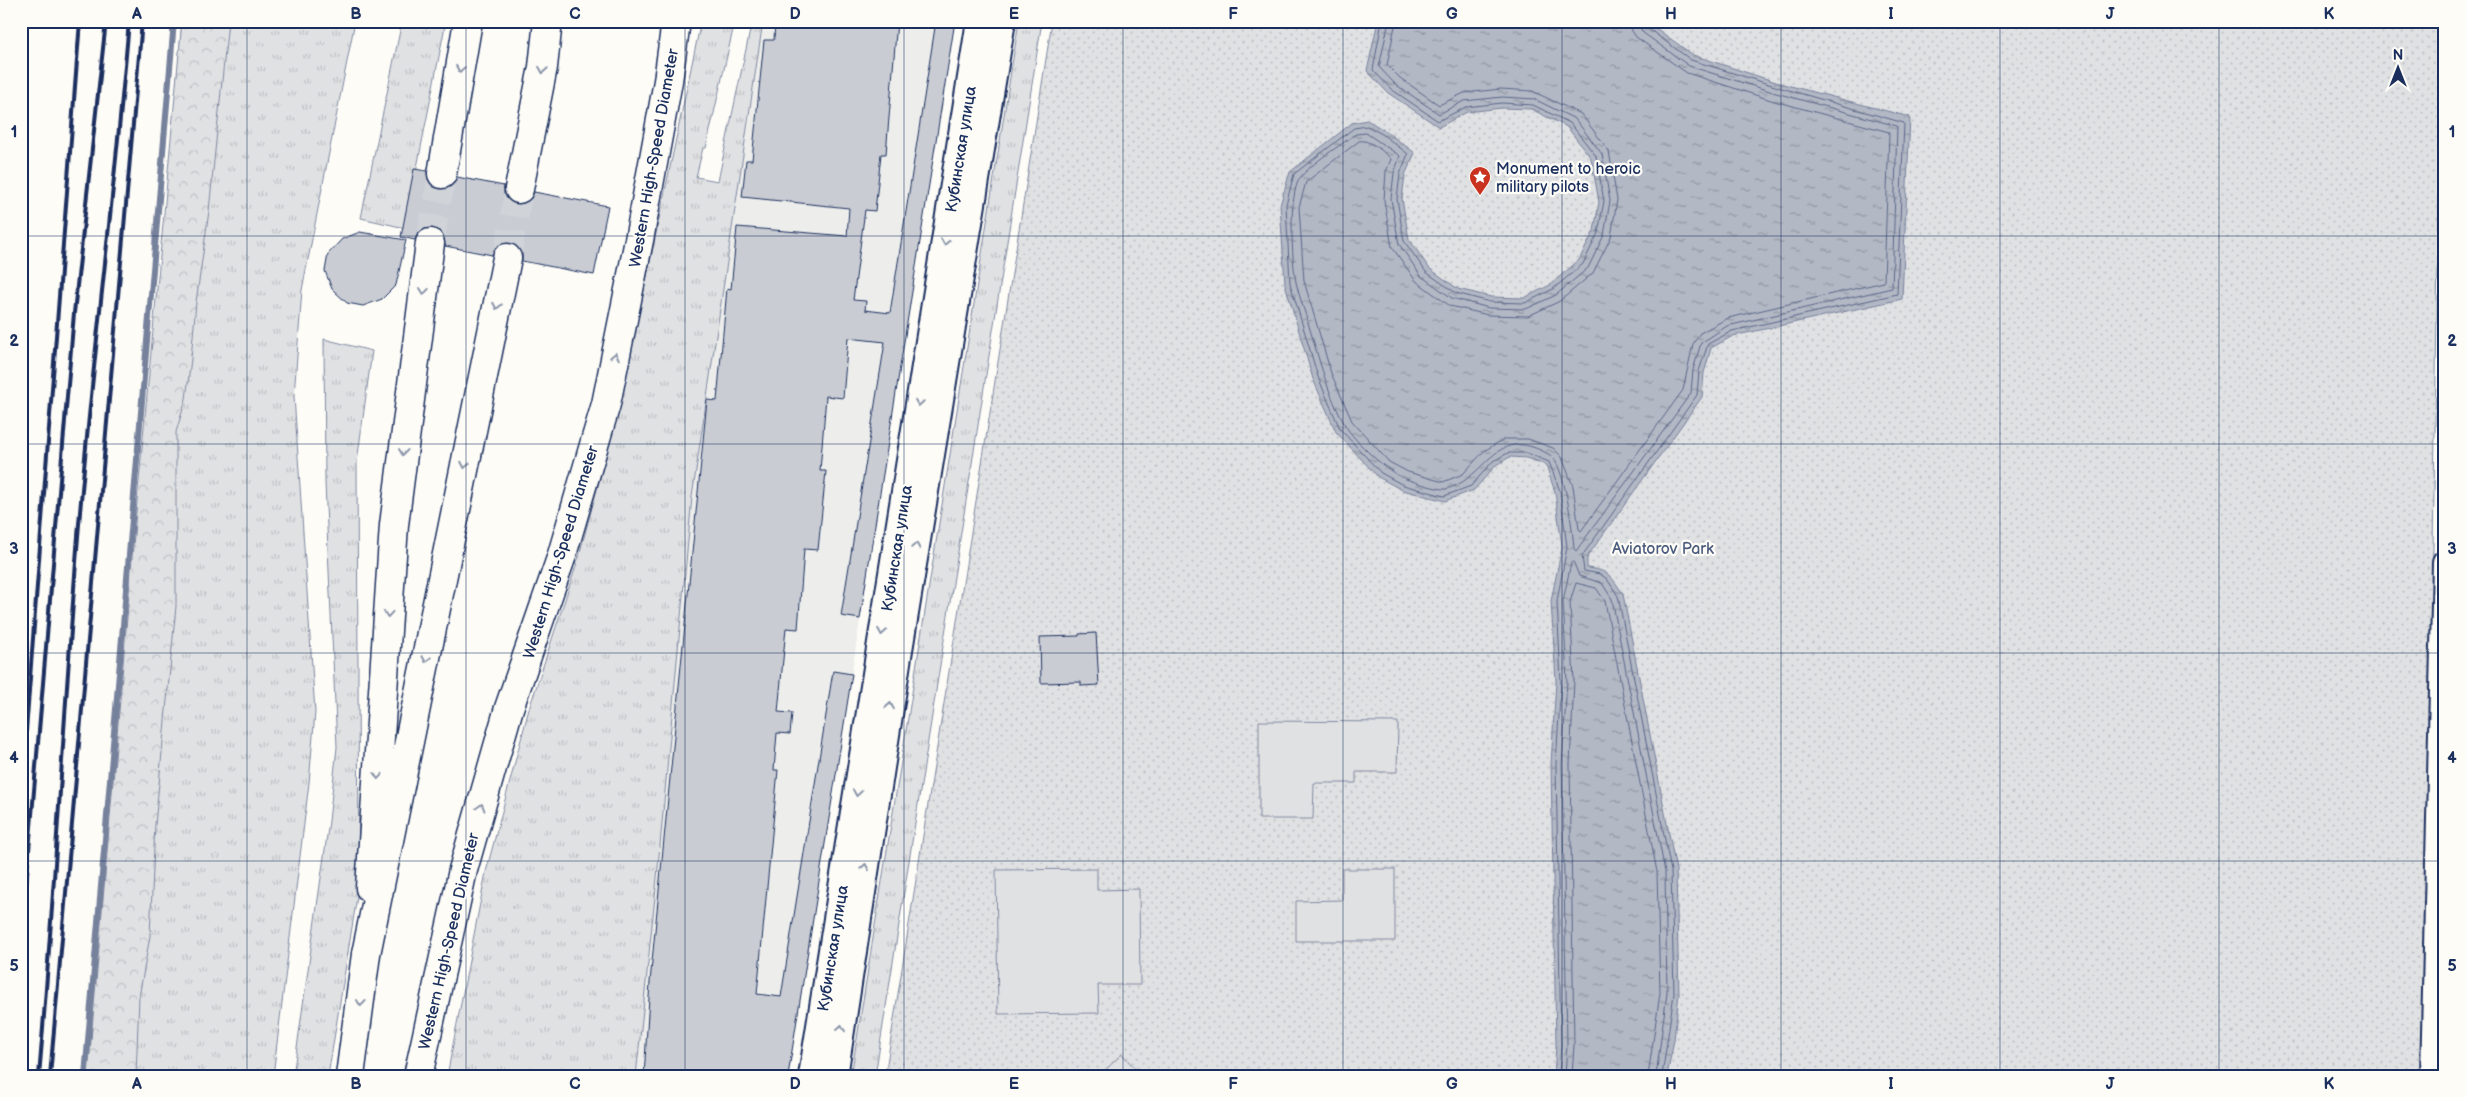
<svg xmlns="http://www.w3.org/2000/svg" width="2466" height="1097" viewBox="0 0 2466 1097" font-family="'Balsamiq Sans',sans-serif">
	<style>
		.built { fill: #edeeec }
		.grass { fill: url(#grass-tufts); stroke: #7e88a0 }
		.forest { fill: url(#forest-crowns); stroke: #7e88a0 }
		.park { fill: url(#park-dots); stroke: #7e88a0 }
		.garden { fill: #e0e1e3; stroke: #7e88a0 }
		.water { fill: url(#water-ripples); stroke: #76819c }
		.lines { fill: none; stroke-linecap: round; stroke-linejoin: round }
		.shore { stroke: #586687; stroke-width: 1 }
		.stream { stroke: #76819c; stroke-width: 6 }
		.building { fill: #c9ccd3; stroke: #1b2f5e }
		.primary-tunnel { stroke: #d0d3d8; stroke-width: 28; stroke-dasharray: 28 14; stroke-linecap: butt }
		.motorway-tunnel { stroke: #d0d3d8; stroke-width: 28; stroke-dasharray: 28 14; stroke-linecap: butt }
		.tertiary-casing { stroke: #1b2f5e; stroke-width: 28 }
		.secondary-casing { stroke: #1b2f5e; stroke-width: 30 }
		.primary-casing { stroke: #1b2f5e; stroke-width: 31 }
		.motorway-casing { stroke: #1b2f5e; stroke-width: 31 }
		.tertiary { stroke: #fdfcf7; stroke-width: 24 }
		.secondary { stroke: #fdfcf7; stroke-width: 26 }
		.primary { stroke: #fdfcf7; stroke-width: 28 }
		.motorway { stroke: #fdfcf7; stroke-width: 28 }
		.rail { stroke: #1b2f5e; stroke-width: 4 }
		.oneway { stroke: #8c96aa }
		.grid { fill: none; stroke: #1b2f5e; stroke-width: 1; stroke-opacity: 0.55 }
		.labels { text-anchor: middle; stroke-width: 4.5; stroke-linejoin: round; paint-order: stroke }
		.street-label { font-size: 16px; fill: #1b2f5e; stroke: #fdfcf7 }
		.poi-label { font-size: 16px; fill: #1b2f5e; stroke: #fdfcf7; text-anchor: start }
		.park-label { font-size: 16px; fill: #4c5c7f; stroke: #fdfcf7 }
		.neatline { fill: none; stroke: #1b2f5e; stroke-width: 2 }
		.grid-label { font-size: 16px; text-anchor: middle; font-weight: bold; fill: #1b2f5e }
	</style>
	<defs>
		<pattern id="grass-tufts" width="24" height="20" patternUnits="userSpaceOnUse" patternTransform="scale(1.25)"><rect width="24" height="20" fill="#e0e1e3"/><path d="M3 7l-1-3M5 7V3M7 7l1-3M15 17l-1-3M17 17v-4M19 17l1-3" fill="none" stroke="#c0c1c5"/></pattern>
		<pattern id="forest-crowns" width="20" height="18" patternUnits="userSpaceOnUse" patternTransform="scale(1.25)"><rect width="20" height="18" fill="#e0e1e3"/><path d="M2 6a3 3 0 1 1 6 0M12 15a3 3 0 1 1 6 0" fill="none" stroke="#c0c1c5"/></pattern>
		<pattern id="park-dots" width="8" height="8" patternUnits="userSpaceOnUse" patternTransform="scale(1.25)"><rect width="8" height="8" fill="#e0e1e3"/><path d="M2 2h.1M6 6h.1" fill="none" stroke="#c0c1c5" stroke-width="1.8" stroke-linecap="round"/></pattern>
		<pattern id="water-ripples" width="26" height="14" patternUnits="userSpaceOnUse" patternTransform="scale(1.25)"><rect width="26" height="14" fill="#b3b8c5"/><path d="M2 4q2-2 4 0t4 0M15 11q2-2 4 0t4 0" fill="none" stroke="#9196a3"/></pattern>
	</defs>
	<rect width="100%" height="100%" fill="#fdfcf7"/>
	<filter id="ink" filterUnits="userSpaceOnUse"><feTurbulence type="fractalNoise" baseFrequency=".02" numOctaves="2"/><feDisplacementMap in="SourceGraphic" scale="10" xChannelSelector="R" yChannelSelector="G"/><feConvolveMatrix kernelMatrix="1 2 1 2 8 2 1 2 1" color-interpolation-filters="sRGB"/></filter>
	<g filter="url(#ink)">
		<path class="built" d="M 763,21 L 955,21 L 788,1076 L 636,1076 L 657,878 L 692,497 Z"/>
		<path class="grass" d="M 182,21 L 355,21 L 302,290 L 294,396 L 315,712 L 309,783 L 273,1076 L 93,1076 Z
			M 402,21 L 446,21 L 405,228 L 361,218 Z
			M 701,21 L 735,21 L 706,148 L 703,148 L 696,177 L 718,181 L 752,21 L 763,21 L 692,497 L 657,878 L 636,1076 L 447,1076 L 486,872 L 529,709 L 577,563 L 619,408 Z
			M 1019,21 L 1042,21 L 875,1076 L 851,1076 Z
			M 324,339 L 372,351 L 357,462 L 359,884 L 328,1076 L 293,1076 L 329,821 L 337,747 L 325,483 Z"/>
		<path class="forest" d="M 182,21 L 228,21 L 209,211 L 196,302 L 191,359 L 186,399 L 176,432 L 176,606 L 155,825 L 150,936 L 139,997 L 136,1076 L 88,1076 L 135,523 Z"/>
		<path class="park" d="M 1052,21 L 2442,21 L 2424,1076 L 885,1076 Z"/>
		<path class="garden" d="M 1259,721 L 1398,722 L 1397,772 L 1356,772 L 1356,783 L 1314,783 L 1313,819 L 1259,819 Z
			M 1097,869 L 1097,890 L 1139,889 L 1140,985 L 1098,985 L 1099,1013 L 998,1014 L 996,870 Z
			M 1342,869 L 1395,869 L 1395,941 L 1296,941 L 1296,901 L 1342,900 Z
			M 1122,1054 L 1142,1076 L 1099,1076 Z"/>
		<path class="water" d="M 1378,21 L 1646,21 L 1693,55 L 1779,83 L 1910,117 L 1902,299 L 1733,336 L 1711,348 L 1704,373 L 1702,397 L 1587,557 L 1587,568 C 1609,570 1611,576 1623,594 L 1676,870 L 1679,994 L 1674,1040 L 1667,1076 L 1554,1076 L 1556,1046 L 1551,764 L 1556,681 L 1551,601 L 1562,547 L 1555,492 L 1546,465 L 1526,458 L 1510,457 L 1496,465 L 1474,490 L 1445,501 L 1402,490 L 1378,477 L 1336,432 L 1313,379 L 1285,284 L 1280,205 L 1290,172 L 1352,123 L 1367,120 L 1384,130 L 1415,153 L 1405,175 L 1402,199 L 1409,239 L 1429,268 L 1458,289 L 1491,297 L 1524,298 L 1550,285 L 1579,260 L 1594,231 L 1599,202 L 1591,158 L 1567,127 L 1531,109 L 1502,108 L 1467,112 L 1439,127 L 1388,93 L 1367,71 Z"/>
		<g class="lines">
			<path class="shore" d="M 1382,21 L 1373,70 L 1391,89 L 1438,121 L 1466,107 L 1502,103 L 1533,105 L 1570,123 L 1596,156 L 1604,201 L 1598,233 L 1583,264 L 1553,289 L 1525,303 L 1490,302 L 1456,293 L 1426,272 L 1404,241 L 1397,199 L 1400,174 L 1408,154 L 1382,134 L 1367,126 L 1354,128 L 1294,174 L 1286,205 L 1290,283 L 1318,377 L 1340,429 L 1381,473 L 1403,485 L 1444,496 L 1471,486 L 1493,461 L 1508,453 L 1527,453 L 1549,462 L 1560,491 L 1567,547 L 1557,601 L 1561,681 L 1556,764 L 1561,1045 L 1559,1076
				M 1389,21 L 1379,67 L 1395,84 L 1439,114 L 1464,101 L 1503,97 L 1534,99 L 1575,119 L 1602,154 L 1610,201 L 1604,235 L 1588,268 L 1556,295 L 1526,309 L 1489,308 L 1452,298 L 1421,276 L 1399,244 L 1391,199 L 1394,173 L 1400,156 L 1366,133 L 1356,134 C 1342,144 1310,164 1300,178 C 1288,194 1292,262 1296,282 C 1299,297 1305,311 1309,326 C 1319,359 1328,395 1345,425 C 1355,442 1387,472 1406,479 C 1414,482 1439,490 1446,489 C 1489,478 1493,422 1550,455 C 1565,464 1573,532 1574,549 L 1576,551 L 1691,393 L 1693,370 L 1701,343 L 1727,326 L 1892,288 L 1897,126 L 1776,93 L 1689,66 L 1642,32 L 1638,21
				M 1396,21 L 1387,65 L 1400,78 L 1439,105 L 1464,93 L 1501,89 L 1532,91 L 1581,114 L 1609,151 L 1617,200 L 1611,237 L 1593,273 L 1560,301 L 1528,316 L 1488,315 L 1450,306 L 1416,281 L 1392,247 L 1384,200 L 1386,172 L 1391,159 C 1384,152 1370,139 1359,141 L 1306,182 L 1299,207 L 1304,281 L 1331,373 L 1352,421 L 1389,462 L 1408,472 L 1443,482 L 1463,474 L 1484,451 L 1504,439 L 1528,439 L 1553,448 L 1562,457 L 1573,486 L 1579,529 L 1581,531 L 1683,390 L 1693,344 L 1700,333 L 1728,318 L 1884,282 L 1889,132 L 1774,101 L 1687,73 L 1636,37 L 1632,31 L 1630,21
				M 1644,21 L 1646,27 L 1691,60 L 1778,87 L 1904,123 L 1897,294 L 1732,331 L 1708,344 L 1699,371 L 1697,395 L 1582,556 L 1584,571 L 1600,574 L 1607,579 L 1618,596 L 1671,871 L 1674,994 L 1662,1076
				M 1565,1076 L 1567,1045 L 1562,764 L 1567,681 L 1563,601 L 1571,563 L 1573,561 L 1579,576 L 1602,583 L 1612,599 L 1665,872 L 1667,993 L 1656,1076
				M 1572,1076 L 1574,1045 L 1570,764 L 1574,681 L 1570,602 L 1576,583 L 1596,588 L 1605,601 L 1657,872 L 1660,993 L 1648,1076"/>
			<path class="stream" d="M 85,1076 L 174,21"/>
		</g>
		<path class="building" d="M 775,21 L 897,21 L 886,154 L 881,154 L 875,211 L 865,210 L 853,300 L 866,301 L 865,310 L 890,313 L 936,21 L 955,21 L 860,619 L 841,616 L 885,342 L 848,338 L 843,398 L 826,396 L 820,471 L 826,471 L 818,550 L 804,549 L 798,629 L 786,628 L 778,712 L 792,713 L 790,734 L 777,733 L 774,770 L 778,770 L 757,994 L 781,997 L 833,671 L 852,674 L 788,1076 L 644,1076 L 650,982 L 707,400 L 717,401 L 727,288 L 731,289 L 737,227 L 847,236 L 849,208 L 742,197 L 746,160 L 752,160 L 764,40 L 774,40 Z
			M 414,169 L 427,171 L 428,180 L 432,186 L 439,189 L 448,188 L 454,184 L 457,177 L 504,186 L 504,194 L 508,200 L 516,204 L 524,204 L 530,200 L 534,192 L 608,206 L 594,275 L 522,261 L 522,254 L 518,247 L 510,243 L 503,243 L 496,247 L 492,255 L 445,246 L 444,237 L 440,231 L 432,228 L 424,229 L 418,233 L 415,240 L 401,237 Z
			M 360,232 L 406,240 L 396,285 L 382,299 L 363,306 L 347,303 L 332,289 L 325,271 L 328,254 L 342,239 Z
			M 1096,633 L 1099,685 L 1081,686 L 1081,682 L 1041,683 L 1040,637 L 1079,636 L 1079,634 Z"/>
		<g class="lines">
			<path class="primary-tunnel" d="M 430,243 L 442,174"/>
			<path class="motorway-tunnel" d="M 507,258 L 519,189"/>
			<g class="tertiary-casing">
				<path id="tertiary" d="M 2433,1076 L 2445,562"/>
			</g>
			<g class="secondary-casing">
				<path id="secondary" d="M 812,1076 L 980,21
					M 834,1076 L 898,656 L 1002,21"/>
			</g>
			<g class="primary-casing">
				<path id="primary" d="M 442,174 L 468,21
					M 370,888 L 394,525 L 430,243"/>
			</g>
			<g class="motorway-casing">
				<path id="motorway" d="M 519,189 L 543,67 L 548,21
					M 350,1076 L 366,954 L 507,258
					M 418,1076 L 463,870 L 509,708 L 561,558 L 606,404 L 639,240 L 668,81 L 676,21"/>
			</g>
			<use href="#tertiary" class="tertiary"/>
			<use href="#secondary" class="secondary"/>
			<use href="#primary" class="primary"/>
			<use href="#motorway" class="motorway"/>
			<path class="rail" d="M 21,796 L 80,21
				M 21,946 L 74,313 L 106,21
				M 39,1076 C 55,892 64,708 79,524 C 93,356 115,189 129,21
				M 50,1076 L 142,21"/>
		</g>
		<defs><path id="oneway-chevron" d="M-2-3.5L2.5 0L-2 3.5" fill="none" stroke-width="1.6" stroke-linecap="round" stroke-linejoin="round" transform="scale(1.25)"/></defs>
		<g class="oneway">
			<use href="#oneway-chevron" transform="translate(460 69) rotate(100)"/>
			<use href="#oneway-chevron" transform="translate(543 70) rotate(99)"/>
			<use href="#oneway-chevron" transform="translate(945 242) rotate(99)"/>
			<use href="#oneway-chevron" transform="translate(424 291) rotate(97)"/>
			<use href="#oneway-chevron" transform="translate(497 306) rotate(101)"/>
			<use href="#oneway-chevron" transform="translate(615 356) rotate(-79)"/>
			<use href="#oneway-chevron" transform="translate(919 403) rotate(99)"/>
			<use href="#oneway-chevron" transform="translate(403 452) rotate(97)"/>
			<use href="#oneway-chevron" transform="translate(465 465) rotate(101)"/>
			<use href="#oneway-chevron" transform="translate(916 546) rotate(-81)"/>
			<use href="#oneway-chevron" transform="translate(388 614) rotate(94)"/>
			<use href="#oneway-chevron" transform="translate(882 632) rotate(99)"/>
			<use href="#oneway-chevron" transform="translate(426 659) rotate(101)"/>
			<use href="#oneway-chevron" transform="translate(890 706) rotate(-81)"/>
			<use href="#oneway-chevron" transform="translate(378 776) rotate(94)"/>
			<use href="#oneway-chevron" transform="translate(857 793) rotate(99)"/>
			<use href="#oneway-chevron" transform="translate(481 807) rotate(-74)"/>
			<use href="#oneway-chevron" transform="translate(865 867) rotate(-81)"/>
			<use href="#oneway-chevron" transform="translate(361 1003) rotate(96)"/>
			<use href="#oneway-chevron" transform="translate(841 1028) rotate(-81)"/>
		</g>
	</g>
	<path class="grid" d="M 247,21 L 247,1076M 466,21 L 466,1076M 685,21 L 685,1076M 904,21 L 904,1076M 1123,21 L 1123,1076M 1343,21 L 1343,1076M 1562,21 L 1562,1076M 1781,21 L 1781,1076M 2000,21 L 2000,1076M 2219,21 L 2219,1076M 21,236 L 2445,236M 21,444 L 2445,444M 21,653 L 2445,653M 21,861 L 2445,861"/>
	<defs>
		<g id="sight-pin" transform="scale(1.125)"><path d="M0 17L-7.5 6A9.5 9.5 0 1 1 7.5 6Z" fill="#c8321e" stroke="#fdfcf7"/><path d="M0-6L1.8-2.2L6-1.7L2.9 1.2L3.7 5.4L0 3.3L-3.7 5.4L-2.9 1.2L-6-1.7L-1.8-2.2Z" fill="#fff"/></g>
	</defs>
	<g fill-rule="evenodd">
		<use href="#sight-pin" x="1480" y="177"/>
	</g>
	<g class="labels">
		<g class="street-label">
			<text transform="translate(960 149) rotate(-81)" y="6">Кубинская улица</text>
			<text transform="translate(653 158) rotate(-80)" y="6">Western High-Speed Diameter</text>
			<text transform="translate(896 548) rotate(-81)" y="6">Кубинская улица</text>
			<text transform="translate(560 552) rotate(-73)" y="6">Western High-Speed Diameter</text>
			<text transform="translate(448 941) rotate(-77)" y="6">Western High-Speed Diameter</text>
			<text transform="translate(832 948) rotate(-81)" y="6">Кубинская улица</text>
		</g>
		<g class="poi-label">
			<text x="1496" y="174">Monument to heroic<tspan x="1496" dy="18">military pilots</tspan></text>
		</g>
		<g class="park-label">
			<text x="1663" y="554">Aviatorov Park</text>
		</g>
	</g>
	<rect width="2466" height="1097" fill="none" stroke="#fdfcf7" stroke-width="55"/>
	<g transform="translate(2398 68)" stroke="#fdfcf7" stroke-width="4" paint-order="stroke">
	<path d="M0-4L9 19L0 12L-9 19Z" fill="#1b2f5e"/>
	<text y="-8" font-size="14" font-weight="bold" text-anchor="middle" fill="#1b2f5e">N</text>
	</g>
	<rect x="28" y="28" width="2410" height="1042" class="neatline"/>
	<g class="grid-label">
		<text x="137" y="19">A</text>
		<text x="356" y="19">B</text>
		<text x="575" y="19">C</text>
		<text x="795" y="19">D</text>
		<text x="1014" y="19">E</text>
		<text x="1233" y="19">F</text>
		<text x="1452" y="19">G</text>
		<text x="1671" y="19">H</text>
		<text x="1891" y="19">I</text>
		<text x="2110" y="19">J</text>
		<text x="2329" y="19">K</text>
		<text x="14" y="137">1</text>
		<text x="2452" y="137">1</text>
		<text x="14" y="346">2</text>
		<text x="2452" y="346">2</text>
		<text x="14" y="554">3</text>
		<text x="2452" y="554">3</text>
		<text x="14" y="763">4</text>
		<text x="2452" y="763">4</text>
		<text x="14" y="971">5</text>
		<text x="2452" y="971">5</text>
		<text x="137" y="1089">A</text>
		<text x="356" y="1089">B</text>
		<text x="575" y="1089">C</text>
		<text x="795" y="1089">D</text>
		<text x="1014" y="1089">E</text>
		<text x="1233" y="1089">F</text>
		<text x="1452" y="1089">G</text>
		<text x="1671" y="1089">H</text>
		<text x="1891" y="1089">I</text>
		<text x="2110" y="1089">J</text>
		<text x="2329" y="1089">K</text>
	</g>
</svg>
